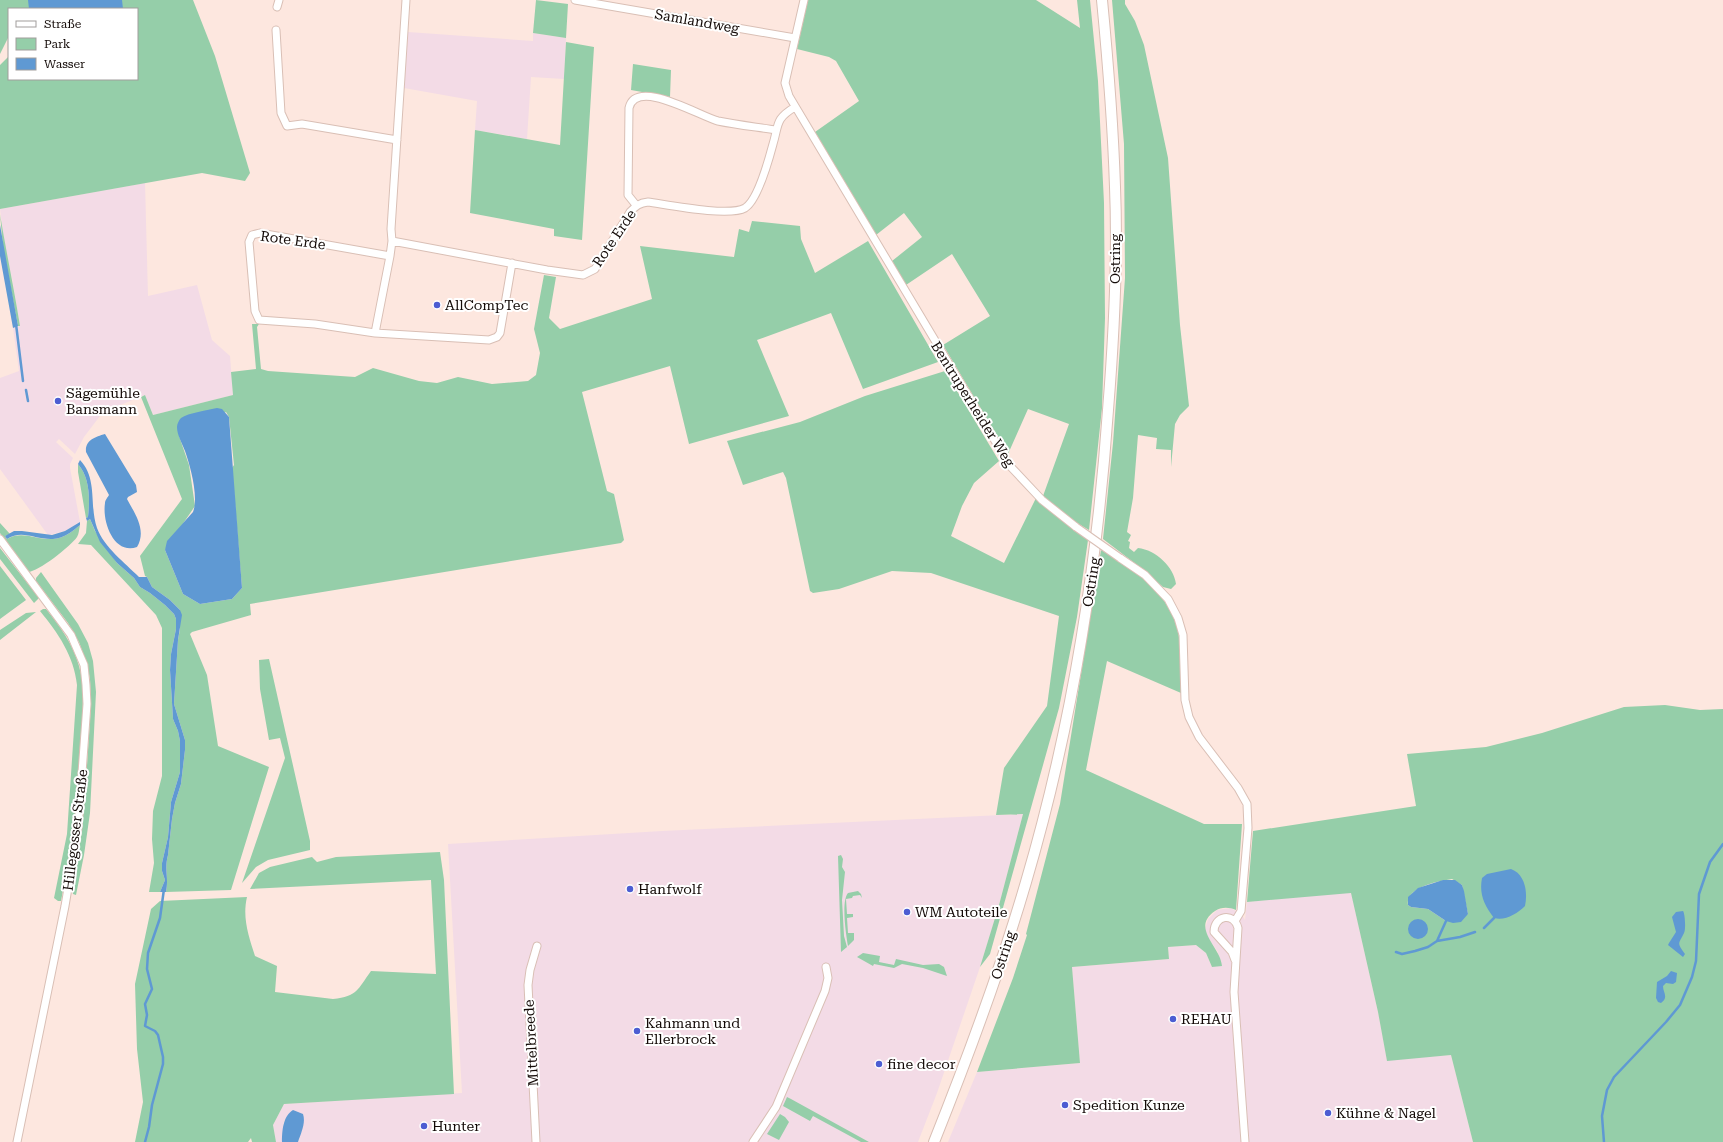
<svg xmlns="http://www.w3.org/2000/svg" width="1723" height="1142" viewBox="0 0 1723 1142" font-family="'Roboto Serif',serif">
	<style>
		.industrial { fill: #f3dbe6 }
		.green { fill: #95cea9; fill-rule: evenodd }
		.water { fill: #5f99d3 }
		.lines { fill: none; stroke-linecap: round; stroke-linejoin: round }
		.stream { stroke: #5f99d3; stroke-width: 2.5 }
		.minor-casing { stroke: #d9bfb5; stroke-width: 9 }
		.secondary-casing { stroke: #d9bfb5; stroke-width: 12 }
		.minor { stroke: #fff; stroke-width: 7 }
		.secondary { stroke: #fff; stroke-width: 10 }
		.minor-bridge-casing { stroke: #d9bfb5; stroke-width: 9; stroke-linecap: butt }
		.minor-bridge { stroke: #fff; stroke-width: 7 }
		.poi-dot { fill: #4c5dd2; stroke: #fff; stroke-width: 1.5 }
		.labels { text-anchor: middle; stroke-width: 4; stroke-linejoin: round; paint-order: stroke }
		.street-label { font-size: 14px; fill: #130a07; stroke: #fff }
		.poi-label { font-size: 14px; fill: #130a07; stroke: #fff; text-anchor: start }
	</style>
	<rect width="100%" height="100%" fill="#fde7df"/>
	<path class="industrial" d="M 408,32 L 533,41 L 533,33 L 566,38 L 564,79 L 531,77 L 527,139 L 475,130 L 477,101 L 404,88 Z
		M 145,183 L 148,296 L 197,285 L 212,340 L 230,356 L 233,395 L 153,415 L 145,395 L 103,412 L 84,437 L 75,454 L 59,439 L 56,442 L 73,458 L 70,464 L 70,468 L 80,522 L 65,531 L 48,535 L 0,469 L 0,378 L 19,371 L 13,328 L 20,326 L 12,278 L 5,248 L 0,209 Z
		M 1023,814 L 999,905 L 980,967 L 937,1093 L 918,1142 L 298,1142 L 302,1129 L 291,1111 L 284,1121 L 282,1142 L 276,1142 L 273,1125 L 284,1104 L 462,1093 L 448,844 L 662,831 Z
		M 1351,892 L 1378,1012 L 1387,1060 L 1451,1055 L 1473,1142 L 948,1142 L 977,1072 L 1080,1063 L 1072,967 L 1169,959 L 1168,947 L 1196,945 L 1206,953 L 1212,967 L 1218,952 L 1208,938 L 1205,929 L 1208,919 L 1217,910 L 1231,908 L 1242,915 L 1245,920 L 1247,902 Z"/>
	<path class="green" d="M 0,0 L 193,0 L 215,56 L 250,173 L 245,181 L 202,173 L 0,209 L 0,65 L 9,56 L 9,79 L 137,79 L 137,9 L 9,9 L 9,36 L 0,54 Z
		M 536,0 L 568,4 L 566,38 L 533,33 Z
		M 808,0 L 1036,0 L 1080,28 L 1077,0 L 1090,0 L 1098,81 L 1104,203 L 1105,318 L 1102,408 L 1089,530 L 1067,517 L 1043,496 L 1069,424 L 1028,409 L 1008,454 L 943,345 L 990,316 L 952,254 L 906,285 L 892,261 L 922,237 L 904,213 L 876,235 L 815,132 L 859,101 L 836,61 L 829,57 L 797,49 Z
		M 1112,0 L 1125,0 L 1125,4 L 1135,21 L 1144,45 L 1168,158 L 1180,325 L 1189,406 L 1180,415 L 1175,424 L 1171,467 L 1171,450 L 1156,449 L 1157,438 L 1138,435 L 1133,498 L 1127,532 L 1131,535 L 1128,541 L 1130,542 L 1129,548 L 1134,552 L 1138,548 C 1156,550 1174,567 1176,584 L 1171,589 L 1163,587 L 1141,568 L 1103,539 L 1113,443 L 1125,278 L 1124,144 Z
		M 566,42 L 594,47 L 582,240 L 554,236 L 554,229 L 470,213 L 475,130 L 560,145 Z
		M 633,64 L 671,70 L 670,97 L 631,90 Z
		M 0,214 C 6,251 14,288 20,326 L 18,326 L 3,247 Z
		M 752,221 L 800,226 L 801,239 L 815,273 L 868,241 L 938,362 L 863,389 L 831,313 L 757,340 L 789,416 L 689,444 L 670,366 L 582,392 L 607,491 L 614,494 L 624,540 L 621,543 L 250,604 L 251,615 L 192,632 L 190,634 L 207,675 L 218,746 L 269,767 L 231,890 L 166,892 C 169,877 164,870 168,855 L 172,819 L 175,803 L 181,784 L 185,750 L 185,740 L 174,704 L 178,640 L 180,629 L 180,610 L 170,600 L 152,587 L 147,577 L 145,576 L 140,556 L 182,499 L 141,397 L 145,395 L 153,415 L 233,395 L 231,372 L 256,369 L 252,324 L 259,324 L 257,327 L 261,369 L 268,371 L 355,377 L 373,368 L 419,381 L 437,383 L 458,377 L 492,384 L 528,381 L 536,375 L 540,353 L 534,329 L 544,275 L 556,277 L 549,318 L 560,329 L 652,299 L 640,246 L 734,257 L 739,229 L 749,232 ZM 226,412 L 229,417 L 234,465 L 232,468 L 242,588 L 232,599 L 200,604 L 183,594 L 165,550 L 195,506 L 189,465 L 179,436 Z
		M 945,371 L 999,461 L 974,483 L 962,506 L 951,536 L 1004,563 L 1036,498 L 1088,540 L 1077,617 L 1059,708 L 990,954 L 980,967 L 999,905 L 1023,814 L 996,815 L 1004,768 L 1047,706 L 1059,616 L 931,573 L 892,571 L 839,589 L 813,593 L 810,591 L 786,478 L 783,472 L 743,485 L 727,441 L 800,422 L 865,396 Z
		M 78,464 C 90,478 90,499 88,517 L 86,518 L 78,472 Z
		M 90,519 L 95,531 L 117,563 L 134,578 L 140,587 L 150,593 L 165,605 L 174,614 L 176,619 L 176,629 L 171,654 L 170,670 L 173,719 L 178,731 L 180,741 L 180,772 L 171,802 L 168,837 L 162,863 L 162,871 L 165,880 L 160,892 L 149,892 L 154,863 L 152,839 L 153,811 L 162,776 L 162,628 L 156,615 L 91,545 L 78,544 L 86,533 L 87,521 Z
		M 0,523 L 10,534 L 5,536 L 7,539 C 22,530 36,540 53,539 C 64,538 72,532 80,525 C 79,529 79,534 77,537 C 71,546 38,572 28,572 L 0,533 Z
		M 0,548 L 39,598 L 34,603 L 0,559 Z
		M 1101,550 C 1135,570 1173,595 1179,637 C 1182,655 1180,675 1181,693 L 1107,661 L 1086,770 L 1204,824 L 1242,824 L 1236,910 C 1229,907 1221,907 1215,911 C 1190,928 1221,947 1222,966 L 1212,967 L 1206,953 L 1196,945 L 1168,947 L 1169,959 L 1072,967 L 1080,1063 L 977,1072 L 1013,978 L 1027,935 L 1026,934 L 1060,804 Z
		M 0,566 L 26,600 L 0,619 Z
		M 41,572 L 78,624 L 88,643 L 93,661 L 96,692 L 90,813 L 84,855 L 76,895 L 73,894 L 72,889 L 84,810 L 91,705 L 90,679 L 87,664 L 79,642 L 68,623 L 36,581 L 36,578 Z
		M 43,609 L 46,609 C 60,626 73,644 79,666 C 86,691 82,719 80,745 C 78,780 77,816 71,850 C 68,867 64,884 61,901 L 58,901 L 54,898 L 67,834 L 77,685 C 74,656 58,633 40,611 Z
		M 36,612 L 0,640 L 0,630 L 26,613 Z
		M 269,659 L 310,841 L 310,850 L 268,860 L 256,867 L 242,883 L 285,758 L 280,738 L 269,740 L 260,689 L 259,660 Z
		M 1665,705 L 1700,710 L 1723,709 L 1723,1142 L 1473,1142 L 1451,1055 L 1387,1061 L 1378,1012 L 1351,893 L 1247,902 L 1253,831 L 1416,806 L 1407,754 L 1486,747 L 1542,733 L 1624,707 ZM 1452,879 L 1462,885 L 1468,914 L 1446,921 L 1428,909 L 1411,907 L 1408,905 C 1405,887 1439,881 1452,879 Z
		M 440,852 L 444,880 L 454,1094 L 284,1104 L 273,1125 L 276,1142 L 252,1142 L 251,1138 L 248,1142 L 135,1142 L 143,1102 L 137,1049 L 135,984 L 151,909 L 160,901 L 247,897 C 242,918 249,937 255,956 L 277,966 L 275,992 L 333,999 C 358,996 357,990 371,971 L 436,974 L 431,880 L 250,889 L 259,873 L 270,867 L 312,857 L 317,862 L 336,857 Z
		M 841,855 L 843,859 L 842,867 L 845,872 L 842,900 L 844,936 L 847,947 L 841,952 L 838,856 Z
		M 858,891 L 861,894 L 862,898 L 860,895 L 853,896 L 852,898 L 846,899 L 847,914 L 853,914 L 853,917 L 847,918 L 848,933 L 854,933 L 854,940 L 848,946 C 846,935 841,901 848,893 Z
		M 863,953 L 880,956 L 879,962 L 894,965 L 896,959 L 923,965 L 939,964 L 944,967 L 947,976 L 923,968 L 902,964 L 894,968 L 874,964 L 873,966 L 857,957 Z
		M 787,1097 L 791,1099 L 869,1142 L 861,1142 L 813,1116 L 810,1121 L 783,1106 Z
		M 780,1114 L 785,1117 L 789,1122 L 779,1140 L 767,1134 Z"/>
	<path class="water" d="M 28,0 L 122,0 L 123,9 L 29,9 Z
		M 0,225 L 18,326 L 13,328 L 0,256 Z
		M 217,408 L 222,409 L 229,417 L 242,588 L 232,599 L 200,604 L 183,594 L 165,550 L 167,541 L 193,512 C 199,497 190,465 185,451 C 182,443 177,435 177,427 C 177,424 179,420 181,418 C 188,413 208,410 217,408 Z
		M 105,434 L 136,485 L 137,492 L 128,497 L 127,499 C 135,514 147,530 137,547 C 114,555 102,522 105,503 C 105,500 108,497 109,495 L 86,452 C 85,440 95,437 105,434 Z
		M 80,460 C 98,479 89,505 97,528 C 104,547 125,563 139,577 L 147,577 L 152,587 L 170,600 L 180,610 L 182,615 L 178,640 L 174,704 L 185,740 L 185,750 L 181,784 L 175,803 L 172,819 L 168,855 C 164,870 169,877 166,892 L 160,892 L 165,880 L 162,871 L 162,863 L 168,837 L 171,802 L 180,772 L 180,741 L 178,731 L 173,719 L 170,670 L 171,654 L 176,629 L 176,619 L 174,614 L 165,605 L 150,593 L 140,587 L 134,578 L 117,563 L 100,542 L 90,519 L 87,521 L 86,518 L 88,517 C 90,499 90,478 78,464 Z
		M 80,522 L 80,525 C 72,532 64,538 53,539 C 36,540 22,529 7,539 L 5,536 L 14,531 L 22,531 L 52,535 L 65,531 Z
		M 1511,869 C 1525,874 1528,892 1525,906 C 1517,914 1505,921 1494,918 C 1484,905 1479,894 1482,878 L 1487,874 Z
		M 1443,880 L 1455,880 L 1462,885 L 1464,891 L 1468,914 L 1461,922 L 1453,923 L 1446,921 L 1428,909 L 1411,907 L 1408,905 L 1408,897 L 1418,888 Z
		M 1683,911 C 1685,913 1686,930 1684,933 C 1679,944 1676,942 1685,954 L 1683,957 L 1668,945 L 1669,943 L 1676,932 L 1672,917 L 1676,912 Z
		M1408 929a10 10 0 1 1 20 0a10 10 0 1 1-20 0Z
		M 1671,971 L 1677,973 L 1676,982 L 1673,984 L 1666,983 L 1663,986 C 1663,993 1669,997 1661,1003 L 1658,1002 L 1656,998 L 1657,982 L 1667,976 Z
		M 293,1110 L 303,1114 C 306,1123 301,1133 298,1142 L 282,1142 C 282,1131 283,1116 293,1110 Z"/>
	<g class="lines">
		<path class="stream" d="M 16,324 L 23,381
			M 26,390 L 28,401
			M 1484,928 L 1494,918
			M 1437,941 L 1446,921
			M 1396,952 L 1402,954 L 1415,951 L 1428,947 L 1437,941 L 1460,937 L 1475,932
			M 145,1142 L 149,1127 L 152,1105 L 163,1064 L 163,1057 L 158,1035 L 155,1031 L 145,1026 L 147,1015 L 145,1004 L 152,989 L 147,969 L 148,953 L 160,918 L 164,889
			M 1604,1142 L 1602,1116 L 1607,1090 L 1614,1077 L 1666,1022 L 1680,1005 L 1692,977 L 1696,961 L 1699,894 L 1710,862 L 1723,844"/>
		<g class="minor-casing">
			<path id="minor" d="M 575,0 L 795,38
				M 804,0 L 785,83 L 789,96 L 1010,466 L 1042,500 L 1076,527
				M 277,7 L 279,0
				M 276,30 L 281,113 L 287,126 L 302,124 L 397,140
				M 636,205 L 628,195 L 629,108 C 636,77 701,117 718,121 C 737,125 757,127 776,130
				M 392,241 L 391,229 L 406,0
				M 512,263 L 500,333 L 497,337 L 489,340 L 375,333 L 315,324 L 259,320 L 255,311 L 249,242 L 252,235 L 260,233 L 390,256 L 392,241 L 547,270 L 583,275 L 595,269 L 630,212 C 636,206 639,203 648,202 C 669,205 729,217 745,208 C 758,200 769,159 773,144 C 779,124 775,119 795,107
				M 375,333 L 390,256
				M 0,539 L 71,635 L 84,665 L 86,685 L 87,704 L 78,828 L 65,906 L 17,1142
				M 1120,558 L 1145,575 L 1168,599 L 1178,618 L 1183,635 L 1185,700 L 1189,717 L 1199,737 L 1238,788 L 1247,804 L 1248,828 L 1241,911 L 1235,921
				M 1235,960 L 1232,952 L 1214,932 C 1214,915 1234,912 1238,928 L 1234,992 L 1245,1142
				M 536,1142 L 528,985 L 530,970 L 537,946
				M 753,1142 L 776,1107 L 825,991 L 828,978 L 826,967"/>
		</g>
		<g class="secondary-casing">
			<path id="secondary" d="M 934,1142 C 968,1057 1000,971 1026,882 C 1071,729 1097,569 1108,410 C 1114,336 1118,261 1115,187 C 1113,125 1108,62 1102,0"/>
		</g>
		<use href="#minor" class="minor"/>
		<use href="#secondary" class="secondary"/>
		<g class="minor-bridge-casing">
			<path id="minor-bridge" d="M 1076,527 L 1120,558"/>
		</g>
		<use href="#minor-bridge" class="minor-bridge"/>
	</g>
	<g class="poi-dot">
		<circle cx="437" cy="305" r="4"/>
		<circle cx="58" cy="401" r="4"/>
		<circle cx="630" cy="889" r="4"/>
		<circle cx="907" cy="912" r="4"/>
		<circle cx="1173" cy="1019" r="4"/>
		<circle cx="637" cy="1031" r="4"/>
		<circle cx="879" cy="1064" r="4"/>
		<circle cx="1065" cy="1105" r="4"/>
		<circle cx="1328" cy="1113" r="4"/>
		<circle cx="424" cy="1126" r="4"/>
	</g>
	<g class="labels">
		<g class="street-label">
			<text transform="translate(697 21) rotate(10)" y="5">Samlandweg</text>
			<text transform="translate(614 238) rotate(-56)" y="5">Rote Erde</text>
			<text transform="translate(293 240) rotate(8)" y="5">Rote Erde</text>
			<text transform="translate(1115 259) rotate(-90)" y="5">Ostring</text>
			<text transform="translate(973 404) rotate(58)" y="5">Bentruperheider Weg</text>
			<text transform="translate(1091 582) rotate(-81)" y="5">Ostring</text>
			<text transform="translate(75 830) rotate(-83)" y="5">Hillegosser Straße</text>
			<text transform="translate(1003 955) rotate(-72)" y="5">Ostring</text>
			<text transform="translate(531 1043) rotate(-93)" y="5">Mittelbreede</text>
		</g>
		<g class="poi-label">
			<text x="445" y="310">AllCompTec</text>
			<text x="66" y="398">Sägemühle<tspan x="66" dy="16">Bansmann</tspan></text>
			<text x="638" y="894">Hanfwolf</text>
			<text x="915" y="917">WM Autoteile</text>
			<text x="1181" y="1024">REHAU</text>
			<text x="645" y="1028">Kahmann und<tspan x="645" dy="16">Ellerbrock</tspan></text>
			<text x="887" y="1069">fine decor</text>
			<text x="1073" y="1110">Spedition Kunze</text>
			<text x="1336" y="1118">Kühne &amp; Nagel</text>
			<text x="432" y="1131">Hunter</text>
		</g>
	</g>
	<rect x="8" y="8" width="130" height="72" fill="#ffffff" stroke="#a19d9c"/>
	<rect x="16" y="21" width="20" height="6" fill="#ffffff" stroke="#a19d9c"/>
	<text x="44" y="28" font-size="12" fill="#130a07">Straße</text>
	<rect x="16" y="38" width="20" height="12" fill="#95cea9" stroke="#a19d9c"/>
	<text x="44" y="48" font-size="12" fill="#130a07">Park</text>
	<rect x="16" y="58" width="20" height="12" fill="#5f99d3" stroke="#a19d9c"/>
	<text x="44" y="68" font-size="12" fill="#130a07">Wasser</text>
</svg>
